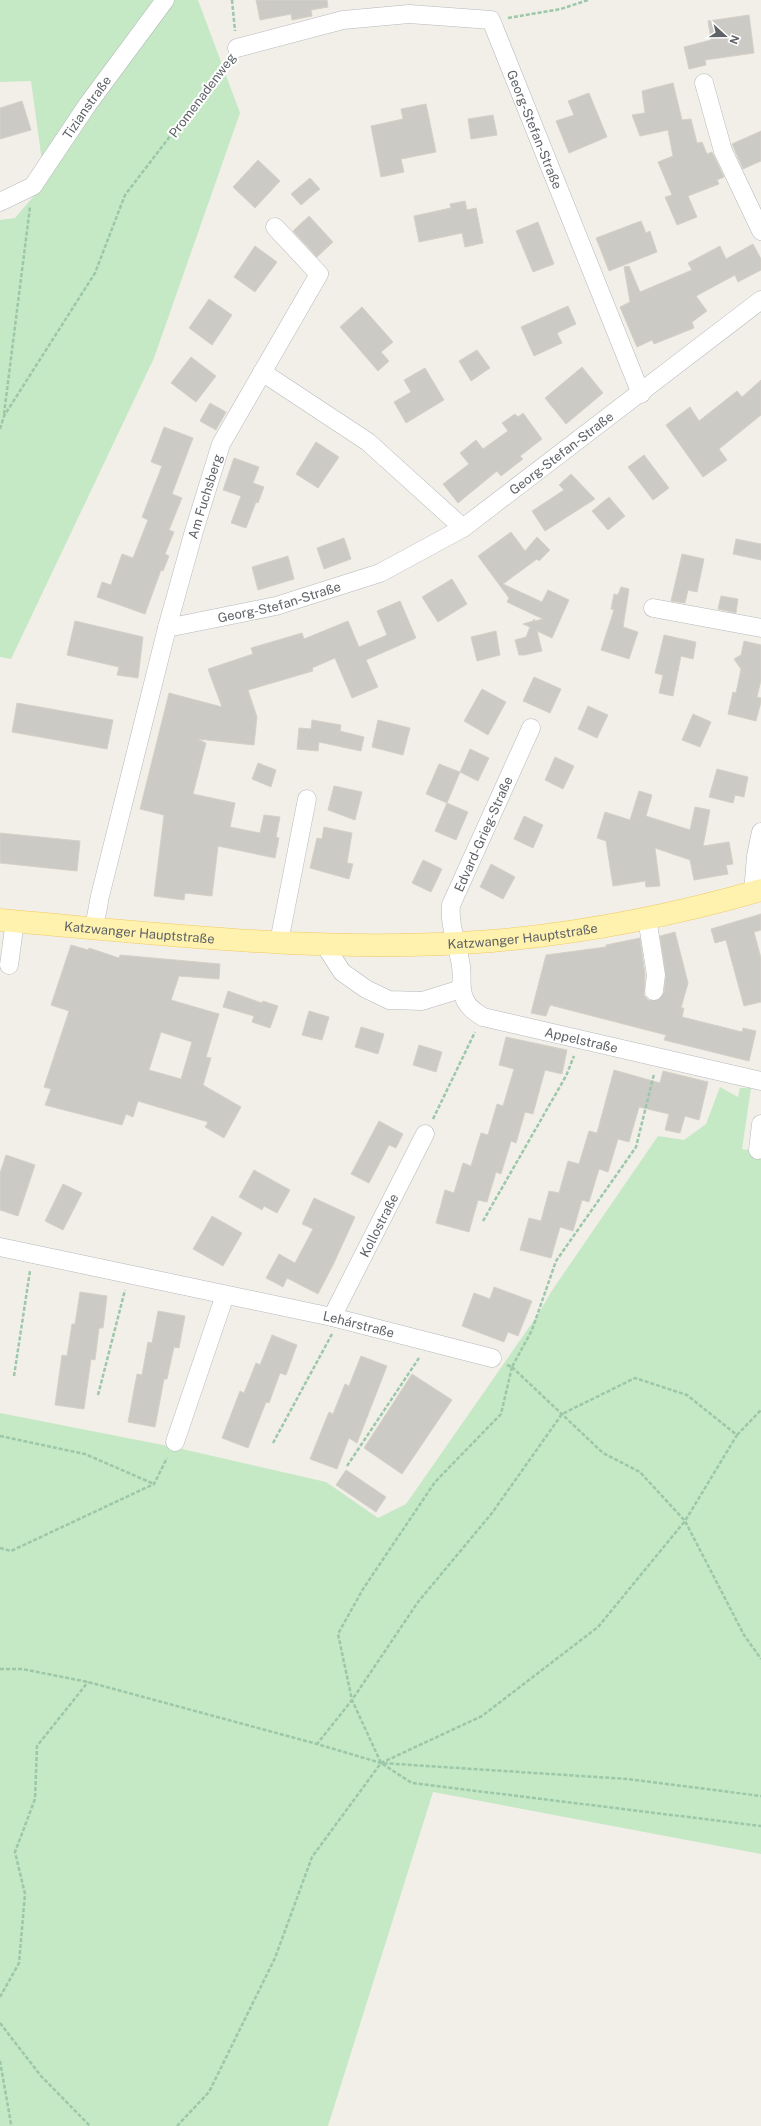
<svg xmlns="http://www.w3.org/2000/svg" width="761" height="2126" viewBox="0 0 761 2126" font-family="'Public Sans',sans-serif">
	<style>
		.green { fill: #c5e8c5 }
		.building { fill: #cccac5; stroke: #d6d1c6; fill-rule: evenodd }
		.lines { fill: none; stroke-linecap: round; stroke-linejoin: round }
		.minor-casing { stroke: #b5b8bc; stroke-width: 19 }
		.major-casing { stroke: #f2c960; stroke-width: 23 }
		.path { stroke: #9cc7a9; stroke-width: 2.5; stroke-dasharray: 4 2; stroke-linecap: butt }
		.minor { stroke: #fff; stroke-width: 18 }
		.major { stroke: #fff2af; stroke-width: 22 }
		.labels { text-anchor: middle; stroke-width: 4; stroke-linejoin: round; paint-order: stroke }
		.street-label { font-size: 13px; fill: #5f6368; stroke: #fff }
	</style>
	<rect width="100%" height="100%" fill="#f1efe8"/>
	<path class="green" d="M 0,0 L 198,0 L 240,113 L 154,358 L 11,659 L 0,657 L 0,220 L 15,218 L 45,183 L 31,81 L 0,82 Z
		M 720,1087 L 738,1097 L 740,1088 L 751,1088 L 742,1149 L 761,1152 L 761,1854 L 433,1792 L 328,2126 L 0,2126 L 0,1413 L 178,1448 L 326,1482 L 378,1518 L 406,1504 L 539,1313 L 551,1292 L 658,1136 L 684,1140 L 706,1124 Z"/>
	<path class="building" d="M 256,0 L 327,0 L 328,7 L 311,10 L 312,16 L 292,20 L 291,14 L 260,20 Z
		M 749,15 L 754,53 L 705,60 L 706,65 L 689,69 L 684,47 L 711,40 L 708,21 Z
		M 673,83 L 682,120 L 691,119 L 697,143 L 702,142 L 707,154 L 712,152 L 724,177 L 717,180 L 719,184 L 688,196 L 697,217 L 677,225 L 665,197 L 672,195 L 658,162 L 673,156 L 668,130 L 640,136 L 632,115 L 645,113 L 642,91 Z
		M 589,93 L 607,137 L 569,153 L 556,121 L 574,115 L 568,101 Z
		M 22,101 L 31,130 L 0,139 L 0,108 Z
		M 426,104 L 436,152 L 401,159 L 404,172 L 381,177 L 371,126 L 403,119 L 401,109 Z
		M 493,115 L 497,135 L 471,139 L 468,119 Z
		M 761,131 L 761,161 L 743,169 L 732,144 Z
		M 258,160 L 280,181 L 255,208 L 233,187 Z
		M 310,178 L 320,189 L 301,205 L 291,194 Z
		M 465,201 L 467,210 L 476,208 L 483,243 L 465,247 L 462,233 L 419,242 L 414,216 L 451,208 L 450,204 Z
		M 309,216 L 333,242 L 317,257 L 293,231 Z
		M 641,221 L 646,233 L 650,231 L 657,252 L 609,271 L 596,238 Z
		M 538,222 L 554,264 L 533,272 L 516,231 Z
		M 753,244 L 761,259 L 761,270 L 738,282 L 735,275 L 696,296 L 707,311 L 692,322 L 694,328 L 654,344 L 652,340 L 637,347 L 620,307 L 630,302 L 624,267 L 629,266 L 640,292 L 692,270 L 688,263 L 720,246 L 726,259 Z
		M 255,246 L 277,262 L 255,292 L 234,277 Z
		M 209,299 L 232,315 L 212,345 L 189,328 Z
		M 568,306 L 576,324 L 557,333 L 562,343 L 534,356 L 521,327 Z
		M 362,307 L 393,342 L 381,352 L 389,361 L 378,371 L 340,327 Z
		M 477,350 L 490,368 L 471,381 L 459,361 Z
		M 191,357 L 216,376 L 196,402 L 171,383 Z
		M 582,367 L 603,393 L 566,424 L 545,398 Z
		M 425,368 L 444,400 L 406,423 L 394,402 L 411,392 L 404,380 Z
		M 761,380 L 761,415 L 719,449 L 727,460 L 703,477 L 666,425 L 690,407 L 699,421 L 737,391 L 742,397 Z
		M 210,403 L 226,412 L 216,430 L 200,421 Z
		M 523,413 L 542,439 L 520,456 L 523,459 L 501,476 L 497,471 L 458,503 L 443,484 L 469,464 L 460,453 L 476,440 L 483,449 L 508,431 L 502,423 L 515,414 L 518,417 Z
		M 164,427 L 193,438 L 172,494 L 182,498 L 169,530 L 174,532 L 165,554 L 169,556 L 163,571 L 161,570 L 145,614 L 97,597 L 102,582 L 111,585 L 122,554 L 133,558 L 148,520 L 142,517 L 162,466 L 151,462 Z
		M 316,442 L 339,457 L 318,488 L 296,474 Z
		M 644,455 L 669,488 L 653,500 L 628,467 Z
		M 234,458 L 259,467 L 253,483 L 264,487 L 258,503 L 256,502 L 246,528 L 231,523 L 241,496 L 223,490 Z
		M 571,474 L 595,499 L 545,531 L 532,511 L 564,490 L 559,485 Z
		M 609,497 L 625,516 L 608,530 L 592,511 Z
		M 511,532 L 525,551 L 537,537 L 550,550 L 539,561 L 537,559 L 503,584 L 542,602 L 548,590 L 569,600 L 552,638 L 537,631 L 542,651 L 525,655 L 519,655 L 515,640 L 526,637 L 530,627 L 523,624 L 533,621 L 534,619 L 535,621 L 543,619 L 507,602 L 509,598 L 478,556 Z
		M 344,538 L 351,559 L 324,569 L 317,548 Z
		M 736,539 L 761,544 L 761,560 L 733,554 Z
		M 682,554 L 704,559 L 697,592 L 688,590 L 685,603 L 671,601 Z
		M 288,556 L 294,579 L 258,590 L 252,567 Z
		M 452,579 L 467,604 L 438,622 L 422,597 Z
		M 621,587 L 629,589 L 623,627 L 638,632 L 629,659 L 601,650 L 614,610 L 611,609 L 614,594 L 618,595 Z
		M 721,596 L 738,599 L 736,613 L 718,609 Z
		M 400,601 L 416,638 L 366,660 L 378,687 L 352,698 L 335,658 L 312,668 L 313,671 L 248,690 L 257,717 L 254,745 L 198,739 L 206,743 L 193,794 L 235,803 L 230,827 L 260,833 L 264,815 L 280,817 L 276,837 L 279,838 L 275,858 L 218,846 L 212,896 L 185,893 L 184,900 L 154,896 L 164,815 L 140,809 L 169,693 L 222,707 L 208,669 L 253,654 L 251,648 L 302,633 L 304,639 L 348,621 L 359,647 L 387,635 L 377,611 Z
		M 75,621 L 143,637 L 138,678 L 117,675 L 119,667 L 67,655 Z
		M 496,631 L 500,655 L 477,661 L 471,637 Z
		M 664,635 L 696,642 L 693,659 L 681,656 L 673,696 L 659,693 L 663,675 L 655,673 Z
		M 744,641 L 761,645 L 761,680 L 757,697 L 761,698 L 761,702 L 756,721 L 728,714 L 733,692 L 736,693 L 741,669 L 734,659 L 741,655 Z
		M 534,677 L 561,689 L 550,713 L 523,701 Z
		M 482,689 L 506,702 L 488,735 L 464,721 Z
		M 17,703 L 113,720 L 107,749 L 12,732 Z
		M 588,706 L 608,715 L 597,738 L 578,729 Z
		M 693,714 L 711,722 L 700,747 L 682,740 Z
		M 312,720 L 341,725 L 340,731 L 364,737 L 361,751 L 319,742 L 318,751 L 297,749 L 299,728 L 311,729 Z
		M 378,720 L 410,728 L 403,755 L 372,747 Z
		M 470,749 L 489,758 L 478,781 L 460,772 Z
		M 555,757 L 574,766 L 563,789 L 545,780 Z
		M 258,763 L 276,770 L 271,787 L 252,779 Z
		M 439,764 L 460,772 L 447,803 L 426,794 Z
		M 717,769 L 748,777 L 744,797 L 735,795 L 733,803 L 709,797 Z
		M 334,786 L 362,792 L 355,820 L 328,810 Z
		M 639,791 L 652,795 L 646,816 L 690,830 L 695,807 L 710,810 L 703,846 L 729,842 L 733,864 L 726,865 L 728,874 L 694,880 L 690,860 L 655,848 L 660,886 L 646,887 L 645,881 L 613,886 L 606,841 L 597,838 L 605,812 L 630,820 Z
		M 447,803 L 468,812 L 456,840 L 435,831 Z
		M 524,816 L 543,825 L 533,848 L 514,839 Z
		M 324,827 L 352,833 L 347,863 L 353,864 L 349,879 L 310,868 L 317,838 L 322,839 Z
		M 0,833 L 80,841 L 77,871 L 0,863 Z
		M 423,860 L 442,869 L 431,892 L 412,883 Z
		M 491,864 L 515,877 L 503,899 L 480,887 Z
		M 761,914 L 761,930 L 754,932 L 761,958 L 761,1002 L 744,1006 L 726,940 L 715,943 L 711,929 Z
		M 675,932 L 688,983 L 681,1008 L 684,1008 L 682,1017 L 742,1032 L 743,1028 L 756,1031 L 749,1061 L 664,1040 L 666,1035 L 550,1005 L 546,1016 L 531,1013 L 546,955 L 606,947 L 606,945 L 640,938 L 645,975 L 644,995 L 648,1000 L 658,1000 L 664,993 L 666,976 L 660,936 Z
		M 71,945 L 88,950 L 89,948 L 119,958 L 120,955 L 220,964 L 219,979 L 179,976 L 171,1000 L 219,1014 L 206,1057 L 211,1058 L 203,1085 L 241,1107 L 224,1138 L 205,1127 L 208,1122 L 138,1101 L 133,1117 L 126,1114 L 122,1125 L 45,1105 L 51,1089 L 44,1087 L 69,1011 L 51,1005 ZM 161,1032 L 192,1042 L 181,1079 L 149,1070 Z
		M 228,991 L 262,1003 L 263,1001 L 278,1006 L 270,1028 L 252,1022 L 254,1016 L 223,1007 Z
		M 309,1011 L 329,1017 L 322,1040 L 302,1035 Z
		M 361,1027 L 384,1034 L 378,1054 L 355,1047 Z
		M 506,1037 L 567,1050 L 562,1074 L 545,1070 L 533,1114 L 525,1112 L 516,1143 L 511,1141 L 501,1174 L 496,1172 L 487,1202 L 478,1200 L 469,1232 L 436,1223 L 445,1190 L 454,1193 L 463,1163 L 471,1166 L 481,1133 L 488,1135 L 497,1104 L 503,1106 L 514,1069 L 499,1065 Z
		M 419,1045 L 442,1052 L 436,1072 L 413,1065 Z
		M 614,1070 L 660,1083 L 663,1071 L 708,1082 L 699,1120 L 685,1116 L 680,1133 L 665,1130 L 669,1114 L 639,1107 L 629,1142 L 618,1139 L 608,1172 L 599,1169 L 589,1202 L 582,1200 L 573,1231 L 560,1227 L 551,1258 L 520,1250 L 529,1218 L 541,1221 L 549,1191 L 559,1193 L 568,1161 L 579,1164 L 589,1131 L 597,1133 Z
		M 379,1121 L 403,1134 L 396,1148 L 389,1145 L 369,1183 L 351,1174 Z
		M 6,1155 L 35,1165 L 18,1216 L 0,1210 L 0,1173 Z
		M 254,1170 L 290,1190 L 277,1213 L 264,1206 L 262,1210 L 239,1197 Z
		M 63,1184 L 82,1193 L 63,1230 L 45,1221 Z
		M 314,1198 L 355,1217 L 333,1265 L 318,1294 L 287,1278 L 283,1287 L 266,1278 L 279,1254 L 295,1263 L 313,1229 L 302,1224 Z
		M 212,1216 L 242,1233 L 223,1266 L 193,1249 Z
		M 494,1287 L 532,1301 L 518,1336 L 508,1332 L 504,1342 L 462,1326 L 474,1293 L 490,1299 Z
		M 80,1292 L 107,1296 L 103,1328 L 99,1328 L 95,1360 L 91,1359 L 84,1409 L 55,1405 L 62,1355 L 67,1356 L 72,1324 L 75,1324 Z
		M 158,1311 L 185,1316 L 179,1348 L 174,1347 L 167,1379 L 164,1379 L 155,1427 L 128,1422 L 137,1374 L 142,1375 L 148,1342 L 152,1343 Z
		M 272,1335 L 297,1345 L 286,1375 L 280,1373 L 269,1403 L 266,1402 L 248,1448 L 222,1438 L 240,1391 L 244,1393 L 256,1363 L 260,1365 Z
		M 361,1356 L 387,1366 L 357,1443 L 349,1438 L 337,1469 L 310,1459 L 329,1412 L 333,1414 L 345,1384 L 349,1386 Z
		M 412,1374 L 452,1400 L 402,1474 L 364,1448 Z
		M 346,1470 L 386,1497 L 376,1512 L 336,1485 Z"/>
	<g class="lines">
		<g class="minor-casing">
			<g id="minor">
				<path id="s1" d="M 237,48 L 343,20 L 409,14 L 491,20 L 641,394"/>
				<path d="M 704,83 L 723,151 L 761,231"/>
				<path id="s2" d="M 0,202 L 33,186 L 88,104 L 165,0"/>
				<path d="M 262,372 L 368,442 L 463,528"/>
				<path d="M 653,608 L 761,628"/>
				<path id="s3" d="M 167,628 L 194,531 L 221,444 L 319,274 L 275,227"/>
				<path id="s4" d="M 531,728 L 451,905 C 449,927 458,945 461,966 C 463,978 459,988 465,1000 C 469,1008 475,1012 483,1017 L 761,1081"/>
				<path d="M 753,893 L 756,856 L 761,832"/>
				<path d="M 647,918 L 656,975 L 654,991"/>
				<path id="s5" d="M 94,928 L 100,896 L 167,628 L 276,606 L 380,573 L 463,528 L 761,300"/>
				<path d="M 279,942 L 307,799"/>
				<path d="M 324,944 L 342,972 L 366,989 L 389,1000 L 422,1001 L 461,989"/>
				<path d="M 9,965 L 15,921"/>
				<path d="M 758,1150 L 761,1124"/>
				<path id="s6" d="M 0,1247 L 332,1317 L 492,1358"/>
				<path id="s7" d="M 332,1317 L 425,1134"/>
				<path d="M 175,1442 L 225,1295"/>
			</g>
		</g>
		<g class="major-casing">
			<g id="major">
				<path id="s8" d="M 0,920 C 163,934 328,954 492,941 C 583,933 674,915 761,890"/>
			</g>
		</g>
		<path class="path" d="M 232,0 L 235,31
			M 508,18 L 561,9 L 588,0
			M 4,414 L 30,207
			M 0,429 L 4,416 L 95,273 L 125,195 L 227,62
			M 433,1119 L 475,1032
			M 483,1221 L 566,1076 L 574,1056
			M 507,1365 L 512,1367 L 532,1330 L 556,1261 L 636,1147 L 654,1074
			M 512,1367 L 501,1414 L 435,1482 L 363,1589 L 338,1634 L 352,1700 L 381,1763 L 412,1783 L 761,1826
			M 512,1367 L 603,1453 L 640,1472 L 685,1521 L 744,1635 L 761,1659
			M 14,1376 L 30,1271
			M 98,1395 L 125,1290
			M 737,1435 L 761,1410
			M 0,1436 L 85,1454 L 154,1484
			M 273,1443 L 332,1334
			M 347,1466 L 419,1358
			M 0,1548 L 11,1551 L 154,1484 L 167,1458
			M 0,1669 L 22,1669 L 88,1682 L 317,1744 L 381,1763 L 627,1779 L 761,1796
			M 0,1997 L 19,1963 L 25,1894 L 15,1852 L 35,1799 L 37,1746 L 88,1682
			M 0,2023 L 41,2076 L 90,2126
			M 0,2061 L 11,2124 L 10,2126
			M 177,2126 L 209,2092 L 275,1958 L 312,1857 L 381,1763 L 482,1716 L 598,1627 L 685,1521 L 737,1435 L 687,1395 L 635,1378 L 562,1414 L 492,1513 L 418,1602 L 352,1700 L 317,1744"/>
		<use href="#minor" class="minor"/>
		<use href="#major" class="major"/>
	</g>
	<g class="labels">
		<g class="street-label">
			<text transform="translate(202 95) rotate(-53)" y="5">Promenadenweg</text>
			<text dy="5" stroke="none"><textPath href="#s2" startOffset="132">Tizianstraße</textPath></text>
			<text dy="5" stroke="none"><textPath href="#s1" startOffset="376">Georg-Stefan-Straße</textPath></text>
			<text dy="5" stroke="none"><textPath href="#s5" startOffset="747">Georg-Stefan-Straße</textPath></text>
			<text dy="5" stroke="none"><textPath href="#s3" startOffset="137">Am Fuchsberg</textPath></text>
			<text dy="5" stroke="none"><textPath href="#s5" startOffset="424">Georg-Stefan-Straße</textPath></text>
			<text transform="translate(483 834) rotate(-66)" y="5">Edvard-Grieg-Straße</text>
			<text dy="5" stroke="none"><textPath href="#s8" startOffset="140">Katzwanger Hauptstraße</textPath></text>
			<text dy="5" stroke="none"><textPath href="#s8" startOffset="524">Katzwanger Hauptstraße</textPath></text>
			<text dy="5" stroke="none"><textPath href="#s4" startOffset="417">Appelstraße</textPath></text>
			<text dy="5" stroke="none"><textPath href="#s7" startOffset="103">Kollostraße</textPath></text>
			<text dy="5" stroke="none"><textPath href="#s6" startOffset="367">Lehárstraße</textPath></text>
		</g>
	</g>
	<g transform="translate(725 36) rotate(111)" stroke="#ffffff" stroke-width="3" paint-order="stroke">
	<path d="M0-3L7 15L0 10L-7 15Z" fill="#5f6368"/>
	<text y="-6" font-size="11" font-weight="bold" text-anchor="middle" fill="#5f6368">N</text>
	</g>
</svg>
